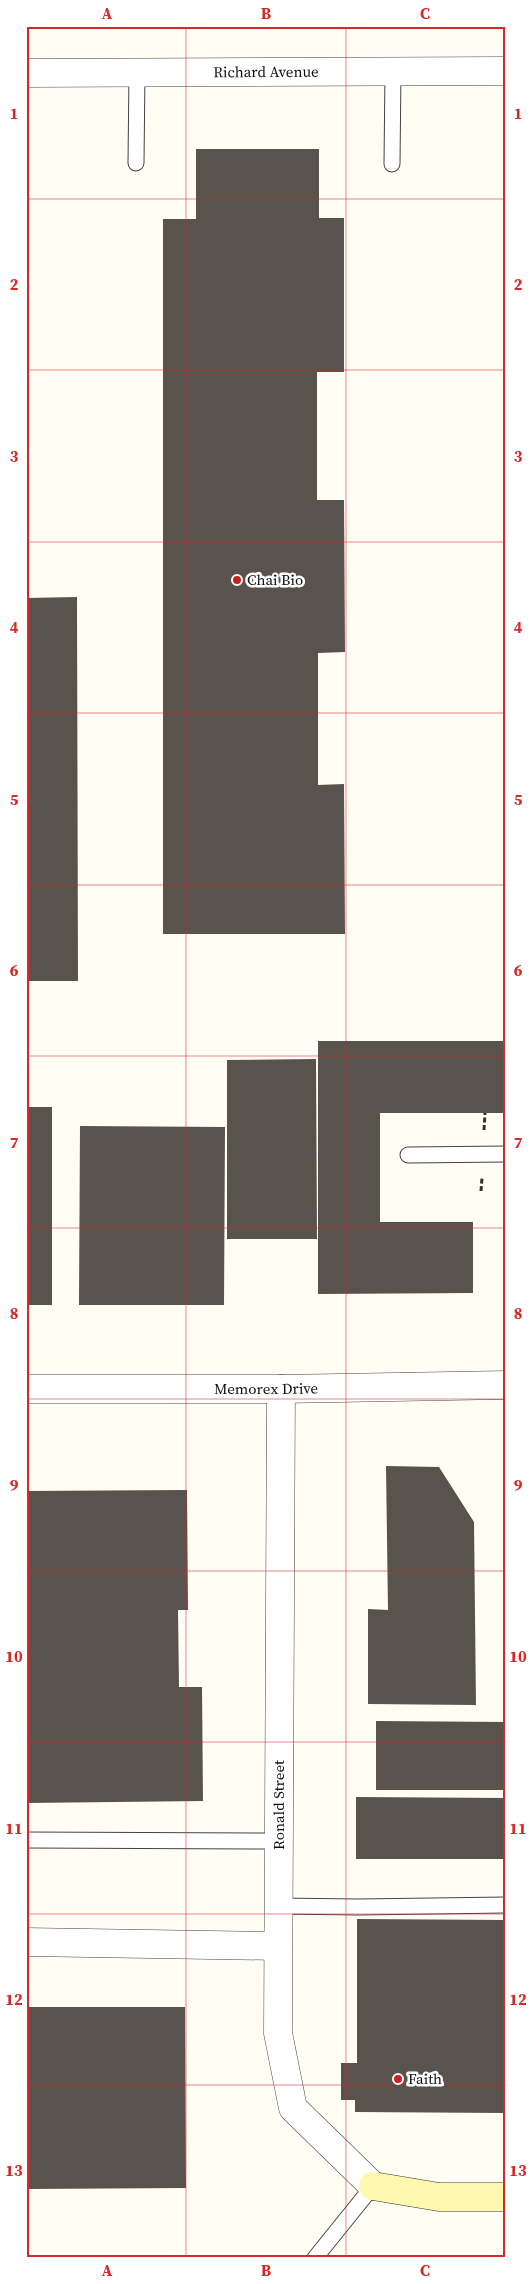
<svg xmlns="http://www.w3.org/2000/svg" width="532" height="2284" viewBox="0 0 532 2284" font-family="'Source Serif 4',serif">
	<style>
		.building { fill: #5a524c }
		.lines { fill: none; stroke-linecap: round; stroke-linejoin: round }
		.lane-casing { stroke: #434343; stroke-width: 17 }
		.street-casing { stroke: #434343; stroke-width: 29 }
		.secondary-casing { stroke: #323232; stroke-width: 29 }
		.path { stroke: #323232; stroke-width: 3; stroke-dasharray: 5 2.5; stroke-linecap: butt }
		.lane { stroke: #fff; stroke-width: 15 }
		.street { stroke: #fff; stroke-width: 28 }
		.secondary { stroke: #fff9af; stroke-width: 28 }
		.grid { fill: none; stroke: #d62828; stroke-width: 1; stroke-opacity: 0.55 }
		.poi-dot { fill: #c72123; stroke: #fff; stroke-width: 2 }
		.labels { text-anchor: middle; stroke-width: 5; stroke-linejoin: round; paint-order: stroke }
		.street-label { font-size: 15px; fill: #101010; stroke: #fff }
		.poi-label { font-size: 15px; fill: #101010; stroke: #fff; text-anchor: start }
		.neatline { fill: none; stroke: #d62828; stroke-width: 2 }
		.grid-label { font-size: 16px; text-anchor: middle; font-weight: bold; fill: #d62828 }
	</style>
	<rect width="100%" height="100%" fill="#fffdf4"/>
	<path class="building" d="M 196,149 L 319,149 L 319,218 L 344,218 L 344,372 L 317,372 L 317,500 L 344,500 L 345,652 L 318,653 L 318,785 L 344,784 L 345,934 L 163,934 L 163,219 L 196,219 Z
		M 77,597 L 78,981 L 26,981 L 26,598 Z
		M 318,1041 L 506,1041 L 506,1113 L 380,1113 L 380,1222 L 473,1222 L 473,1293 L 318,1294 Z
		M 316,1059 L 317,1239 L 227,1239 L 227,1060 Z
		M 26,1107 L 52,1107 L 52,1305 L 26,1305 Z
		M 80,1126 L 225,1127 L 224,1305 L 79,1305 Z
		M 386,1466 L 439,1467 L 474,1522 L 476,1705 L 368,1704 L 368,1609 L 388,1610 Z
		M 187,1490 L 188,1610 L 178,1610 L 179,1687 L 202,1687 L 203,1801 L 26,1803 L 26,1491 Z
		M 376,1721 L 506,1722 L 506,1790 L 376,1790 Z
		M 356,1797 L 506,1798 L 506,1859 L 356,1859 Z
		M 357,1919 L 506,1920 L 506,2113 L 355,2112 L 355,2100 L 341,2100 L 341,2063 L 357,2063 Z
		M 26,2007 L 185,2007 L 186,2188 L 28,2189 L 28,2184 L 26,2184 Z"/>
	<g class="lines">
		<g class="lane-casing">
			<path id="lane" d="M 136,163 L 137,72
				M 392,164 L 393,71
				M 408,1155 L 506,1154
				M 26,1840 L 279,1841
				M 278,1906 L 358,1907 L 506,1905
				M 315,2258 L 373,2186"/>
		</g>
		<g class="street-casing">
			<g id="street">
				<path id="s1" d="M 26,73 L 506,71"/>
				<path id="s2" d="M 26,1389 L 281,1389 L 506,1385"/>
				<path d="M 281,1389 L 278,2033 L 293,2108 L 373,2186"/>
				<path d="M 26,1942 L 278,1946"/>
			</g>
		</g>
		<g class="secondary-casing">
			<path id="secondary" d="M 373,2186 L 439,2197 L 506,2197"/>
		</g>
		<path class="path" d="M 484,1130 L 485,1113
			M 481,1191 L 482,1178"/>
		<use href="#lane" class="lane"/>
		<use href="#street" class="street"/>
		<use href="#secondary" class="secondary"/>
	</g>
	<path class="grid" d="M 186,26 L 186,2258M 346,26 L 346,2258M 26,199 L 506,199M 26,370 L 506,370M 26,542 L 506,542M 26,713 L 506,713M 26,885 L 506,885M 26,1056 L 506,1056M 26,1228 L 506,1228M 26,1399 L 506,1399M 26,1571 L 506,1571M 26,1742 L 506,1742M 26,1914 L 506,1914M 26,2085 L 506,2085"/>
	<g class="poi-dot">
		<circle cx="237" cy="580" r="5"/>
		<circle cx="398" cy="2079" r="5"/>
	</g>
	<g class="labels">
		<g class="street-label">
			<text dy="5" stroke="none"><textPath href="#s1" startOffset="240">Richard Avenue</textPath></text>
			<text dy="5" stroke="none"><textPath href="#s2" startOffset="240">Memorex Drive</textPath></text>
			<text transform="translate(279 1805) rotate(-90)" y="5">Ronald Street</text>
		</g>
		<g class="poi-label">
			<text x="247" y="585">Chai Bio</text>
			<text x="408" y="2084">Faith</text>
		</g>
	</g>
	<rect width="532" height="2284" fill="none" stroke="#ffffff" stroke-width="55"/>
	<rect x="28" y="28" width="476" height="2228" class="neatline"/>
	<g class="grid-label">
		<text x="107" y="19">A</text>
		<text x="266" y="19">B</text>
		<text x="425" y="19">C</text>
		<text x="14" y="119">1</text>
		<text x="518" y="119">1</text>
		<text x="14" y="290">2</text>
		<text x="518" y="290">2</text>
		<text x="14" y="462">3</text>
		<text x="518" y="462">3</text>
		<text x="14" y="633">4</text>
		<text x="518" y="633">4</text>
		<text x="14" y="805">5</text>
		<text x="518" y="805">5</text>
		<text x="14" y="976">6</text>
		<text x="518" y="976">6</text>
		<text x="14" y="1148">7</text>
		<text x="518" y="1148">7</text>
		<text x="14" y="1319">8</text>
		<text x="518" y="1319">8</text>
		<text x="14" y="1491">9</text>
		<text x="518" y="1491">9</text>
		<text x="14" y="1662">10</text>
		<text x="518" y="1662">10</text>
		<text x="14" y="1834">11</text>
		<text x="518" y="1834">11</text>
		<text x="14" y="2005">12</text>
		<text x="518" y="2005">12</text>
		<text x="14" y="2176">13</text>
		<text x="518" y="2176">13</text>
		<text x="107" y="2276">A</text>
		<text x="266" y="2276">B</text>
		<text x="425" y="2276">C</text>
	</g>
</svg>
